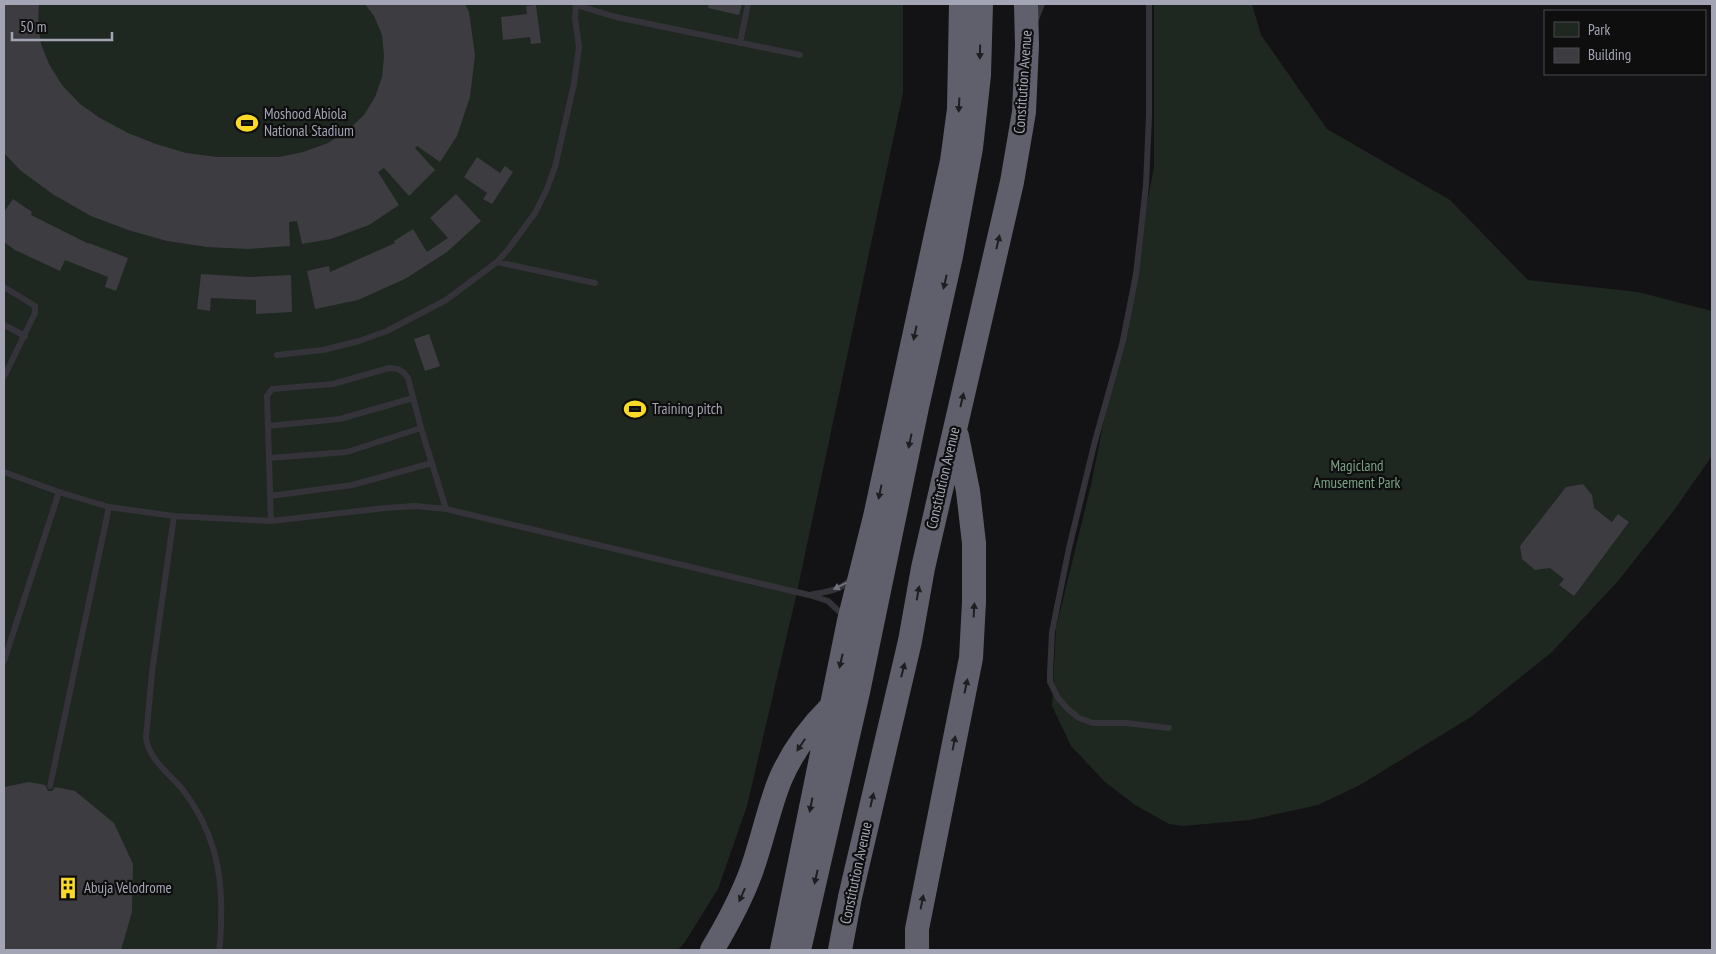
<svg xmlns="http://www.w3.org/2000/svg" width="1716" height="954" viewBox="0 0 1716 954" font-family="'PT Sans Narrow',sans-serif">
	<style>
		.green { fill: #1f2721 }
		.building { fill: #3c3c41 }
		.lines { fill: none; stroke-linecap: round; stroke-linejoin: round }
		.lane { stroke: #343339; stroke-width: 6 }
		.highway { stroke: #5f606b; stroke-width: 24 }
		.oneway { fill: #1e1e21 }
		.oneway2 { fill: #71727d }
		.labels { text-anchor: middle; stroke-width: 4.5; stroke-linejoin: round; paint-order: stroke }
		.street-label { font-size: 15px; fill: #a3a5b5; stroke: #0e0e0f }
		.poi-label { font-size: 15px; fill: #a3a5b5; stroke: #0e0e0f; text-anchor: start }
		.park-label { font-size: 15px; fill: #79a283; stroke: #0e0e0f }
	</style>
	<rect width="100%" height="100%" fill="#131214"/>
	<path class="green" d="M 4,4 L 903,4 L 903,93 L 797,592 L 747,806 L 718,889 L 685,942 L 678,950 L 4,950 Z
		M 1154,4 L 1252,4 L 1261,35 L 1327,129 L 1450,200 L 1528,280 L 1638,292 L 1712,311 L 1712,456 L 1672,513 L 1618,581 L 1552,652 L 1471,717 L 1360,785 L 1318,805 L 1250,820 L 1183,826 L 1169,824 L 1135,805 L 1105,782 L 1071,746 L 1052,706 L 1056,628 L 1091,485 L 1154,167 Z"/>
	<path class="building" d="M 4,4 L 39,4 L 38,24 L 41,44 L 49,64 L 62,85 L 80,104 L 100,118 L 128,133 L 156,144 L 186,153 L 217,157 L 279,157 L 303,152 L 328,143 L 349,129 L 364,115 L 375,97 L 382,77 L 384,56 L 382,35 L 374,16 L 365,4 L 465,4 L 469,12 L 475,55 L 470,97 L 457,136 L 440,162 L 417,146 L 415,148 L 435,170 L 409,196 L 384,168 L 378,172 L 399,205 L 369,225 L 331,239 L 302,244 L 297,221 L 289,222 L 290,246 L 248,249 L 207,247 L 167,241 L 128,230 L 91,216 L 54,195 L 21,171 L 4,153 Z
		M 709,4 L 742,4 L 739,15 L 708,8 Z
		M 536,5 L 541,43 L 531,44 L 530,37 L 503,40 L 501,17 L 527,14 L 526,6 Z
		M 477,157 L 500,173 L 505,166 L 513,172 L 492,204 L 483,199 L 487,193 L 464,177 Z
		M 456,194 L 481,221 L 447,252 L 405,279 L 358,300 L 315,309 L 307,271 L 329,266 L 330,272 L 395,243 L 394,241 L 413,229 L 427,252 L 448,238 L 430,218 Z
		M 13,199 L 32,212 L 31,215 L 89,244 L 89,243 L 128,258 L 116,291 L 105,287 L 108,277 L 65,260 L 60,271 L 15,250 L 4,242 L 4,212 Z
		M 201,274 L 250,277 L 291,275 L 292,312 L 256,314 L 256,300 L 211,298 L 210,311 L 197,309 Z
		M 429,334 L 440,366 L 425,371 L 414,339 Z
		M 1583,484 L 1592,495 L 1594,508 L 1612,522 L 1618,514 L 1629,522 L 1574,596 L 1559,585 L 1564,579 L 1550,568 L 1535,570 L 1522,559 L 1520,546 L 1566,487 Z
		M 29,782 L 45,785 L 48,791 L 52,791 L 55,787 L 75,791 L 114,823 L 133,864 L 132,912 L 121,950 L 4,950 L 4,787 Z"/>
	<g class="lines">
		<path class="lane" d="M 1149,4 L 1149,116 L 1146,185 L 1136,275 L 1123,341 L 1095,441 L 1069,548 L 1052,632 L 1050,673 L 1050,682 L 1058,698 L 1068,709 L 1079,718 L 1093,723 L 1126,723 L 1169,728
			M 576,5 L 616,17 L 800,55
			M 1035,22 L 1042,4
			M 740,43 L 748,4
			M 497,262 L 595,283
			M 4,287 L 35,306 L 35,313 L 4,377
			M 4,325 L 25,336
			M 277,355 L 323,350 L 359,341 L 387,331 L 446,300 L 497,262 L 507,251 L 535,213 L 546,191 L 555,167 L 574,84 L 579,47 L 575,18 L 576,4
			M 268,426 L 340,419 L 413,398
			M 269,458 L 347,452 L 421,428
			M 4,472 L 59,492 L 109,507 L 174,516 L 271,521 L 385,508 L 415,506 L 446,509 L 809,595 L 828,601 L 845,617
			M 270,496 L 352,485 L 432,463
			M 174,516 L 152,672 L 146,738 C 149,760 170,774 183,790 C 213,829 223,871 221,920 C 221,930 221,940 219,950
			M 271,521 L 267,396 L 272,389 L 333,384 L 389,368 L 398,369 L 404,373 L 408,378 L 421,428 L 446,509
			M 810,595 C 824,592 841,591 851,579
			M 4,661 L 59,492
			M 50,786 L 109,507"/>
		<path class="highway" d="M 712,950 C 727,925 741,899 751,872 C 762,842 768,810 780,780 C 791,754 810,728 830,708
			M 782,950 L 849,621 L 875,517 L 952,161 L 959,109 L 961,4
			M 799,950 L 858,692 L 917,407 L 951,256 L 971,148 L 979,75 L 981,4
			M 840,950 L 850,897 L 910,641 L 923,568 L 1012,182 L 1024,112 L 1027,45 L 1026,4
			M 917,950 L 917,929 L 971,658 L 974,602 L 974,543 L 968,491 L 957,436"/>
	</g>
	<defs><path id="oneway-solid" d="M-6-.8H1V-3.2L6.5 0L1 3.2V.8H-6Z" transform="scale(1.25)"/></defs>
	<g class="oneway">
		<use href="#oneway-solid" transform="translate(980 52) rotate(91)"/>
		<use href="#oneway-solid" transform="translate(959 105) rotate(93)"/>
		<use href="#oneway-solid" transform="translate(998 242) rotate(-77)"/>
		<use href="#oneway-solid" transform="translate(945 282) rotate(103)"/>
		<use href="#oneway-solid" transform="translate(915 333) rotate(102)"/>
		<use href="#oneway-solid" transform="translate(962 400) rotate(-77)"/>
		<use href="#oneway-solid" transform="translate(910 441) rotate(102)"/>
		<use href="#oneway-solid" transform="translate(880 492) rotate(102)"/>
		<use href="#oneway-solid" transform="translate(918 593) rotate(-80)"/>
		<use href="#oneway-solid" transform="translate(974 610) rotate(-87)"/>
		<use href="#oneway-solid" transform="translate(841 661) rotate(103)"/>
		<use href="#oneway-solid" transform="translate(903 670) rotate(-76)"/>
		<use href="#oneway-solid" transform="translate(966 686) rotate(-78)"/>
		<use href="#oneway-solid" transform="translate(954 743) rotate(-79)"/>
		<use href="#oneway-solid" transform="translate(801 745) rotate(124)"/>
		<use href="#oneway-solid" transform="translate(872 800) rotate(-77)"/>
		<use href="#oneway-solid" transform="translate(811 805) rotate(101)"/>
		<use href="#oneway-solid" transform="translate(816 877) rotate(103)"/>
		<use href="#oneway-solid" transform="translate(742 895) rotate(114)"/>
		<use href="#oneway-solid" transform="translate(922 902) rotate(-79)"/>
	</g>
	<use class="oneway2" href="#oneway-solid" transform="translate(840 586) rotate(153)"/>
	<defs>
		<g id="stadium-bare" transform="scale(1.725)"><path d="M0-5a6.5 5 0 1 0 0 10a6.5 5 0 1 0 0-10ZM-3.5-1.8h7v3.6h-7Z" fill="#fada25" stroke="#0e0e0f" stroke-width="2.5" paint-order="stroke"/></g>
		<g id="building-bare" transform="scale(1.725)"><path d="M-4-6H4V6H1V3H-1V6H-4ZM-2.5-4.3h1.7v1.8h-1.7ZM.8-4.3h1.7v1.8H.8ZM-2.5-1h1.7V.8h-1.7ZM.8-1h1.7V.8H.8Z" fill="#fada25" stroke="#0e0e0f" stroke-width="2.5" paint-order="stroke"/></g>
	</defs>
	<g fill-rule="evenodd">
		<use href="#stadium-bare" x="247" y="123"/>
		<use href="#stadium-bare" x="635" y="409"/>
		<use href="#building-bare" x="68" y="888"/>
	</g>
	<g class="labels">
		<g class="street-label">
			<text transform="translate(1023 82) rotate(-86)" y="5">Constitution Avenue</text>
			<text transform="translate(943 478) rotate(-77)" y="5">Constitution Avenue</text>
			<text transform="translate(856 873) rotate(-78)" y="5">Constitution Avenue</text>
		</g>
		<g class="poi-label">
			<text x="264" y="119">Moshood Abiola<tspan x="264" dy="17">National Stadium</tspan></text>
			<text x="652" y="414">Training pitch</text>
			<text x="84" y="893">Abuja Velodrome</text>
		</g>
		<g class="park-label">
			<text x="1357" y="471">Magicland<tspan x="1357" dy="17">Amusement Park</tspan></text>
		</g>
	</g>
	<rect width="1716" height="954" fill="none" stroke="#a3a5b5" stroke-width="10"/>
	<rect x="1544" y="10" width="162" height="65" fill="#0e0e0f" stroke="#4a4a51"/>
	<rect x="1554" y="22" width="25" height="15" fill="#1f2721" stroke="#4a4a51"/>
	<text x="1588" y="35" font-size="15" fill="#a3a5b5">Park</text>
	<rect x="1554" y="48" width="25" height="15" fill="#3c3c41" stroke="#4a4a51"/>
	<text x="1588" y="60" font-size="15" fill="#a3a5b5">Building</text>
	<path d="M12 32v8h100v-8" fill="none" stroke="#a3a5b5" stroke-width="2.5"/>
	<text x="20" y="32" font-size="15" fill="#a3a5b5" stroke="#0e0e0f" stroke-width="4" paint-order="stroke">50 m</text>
</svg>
